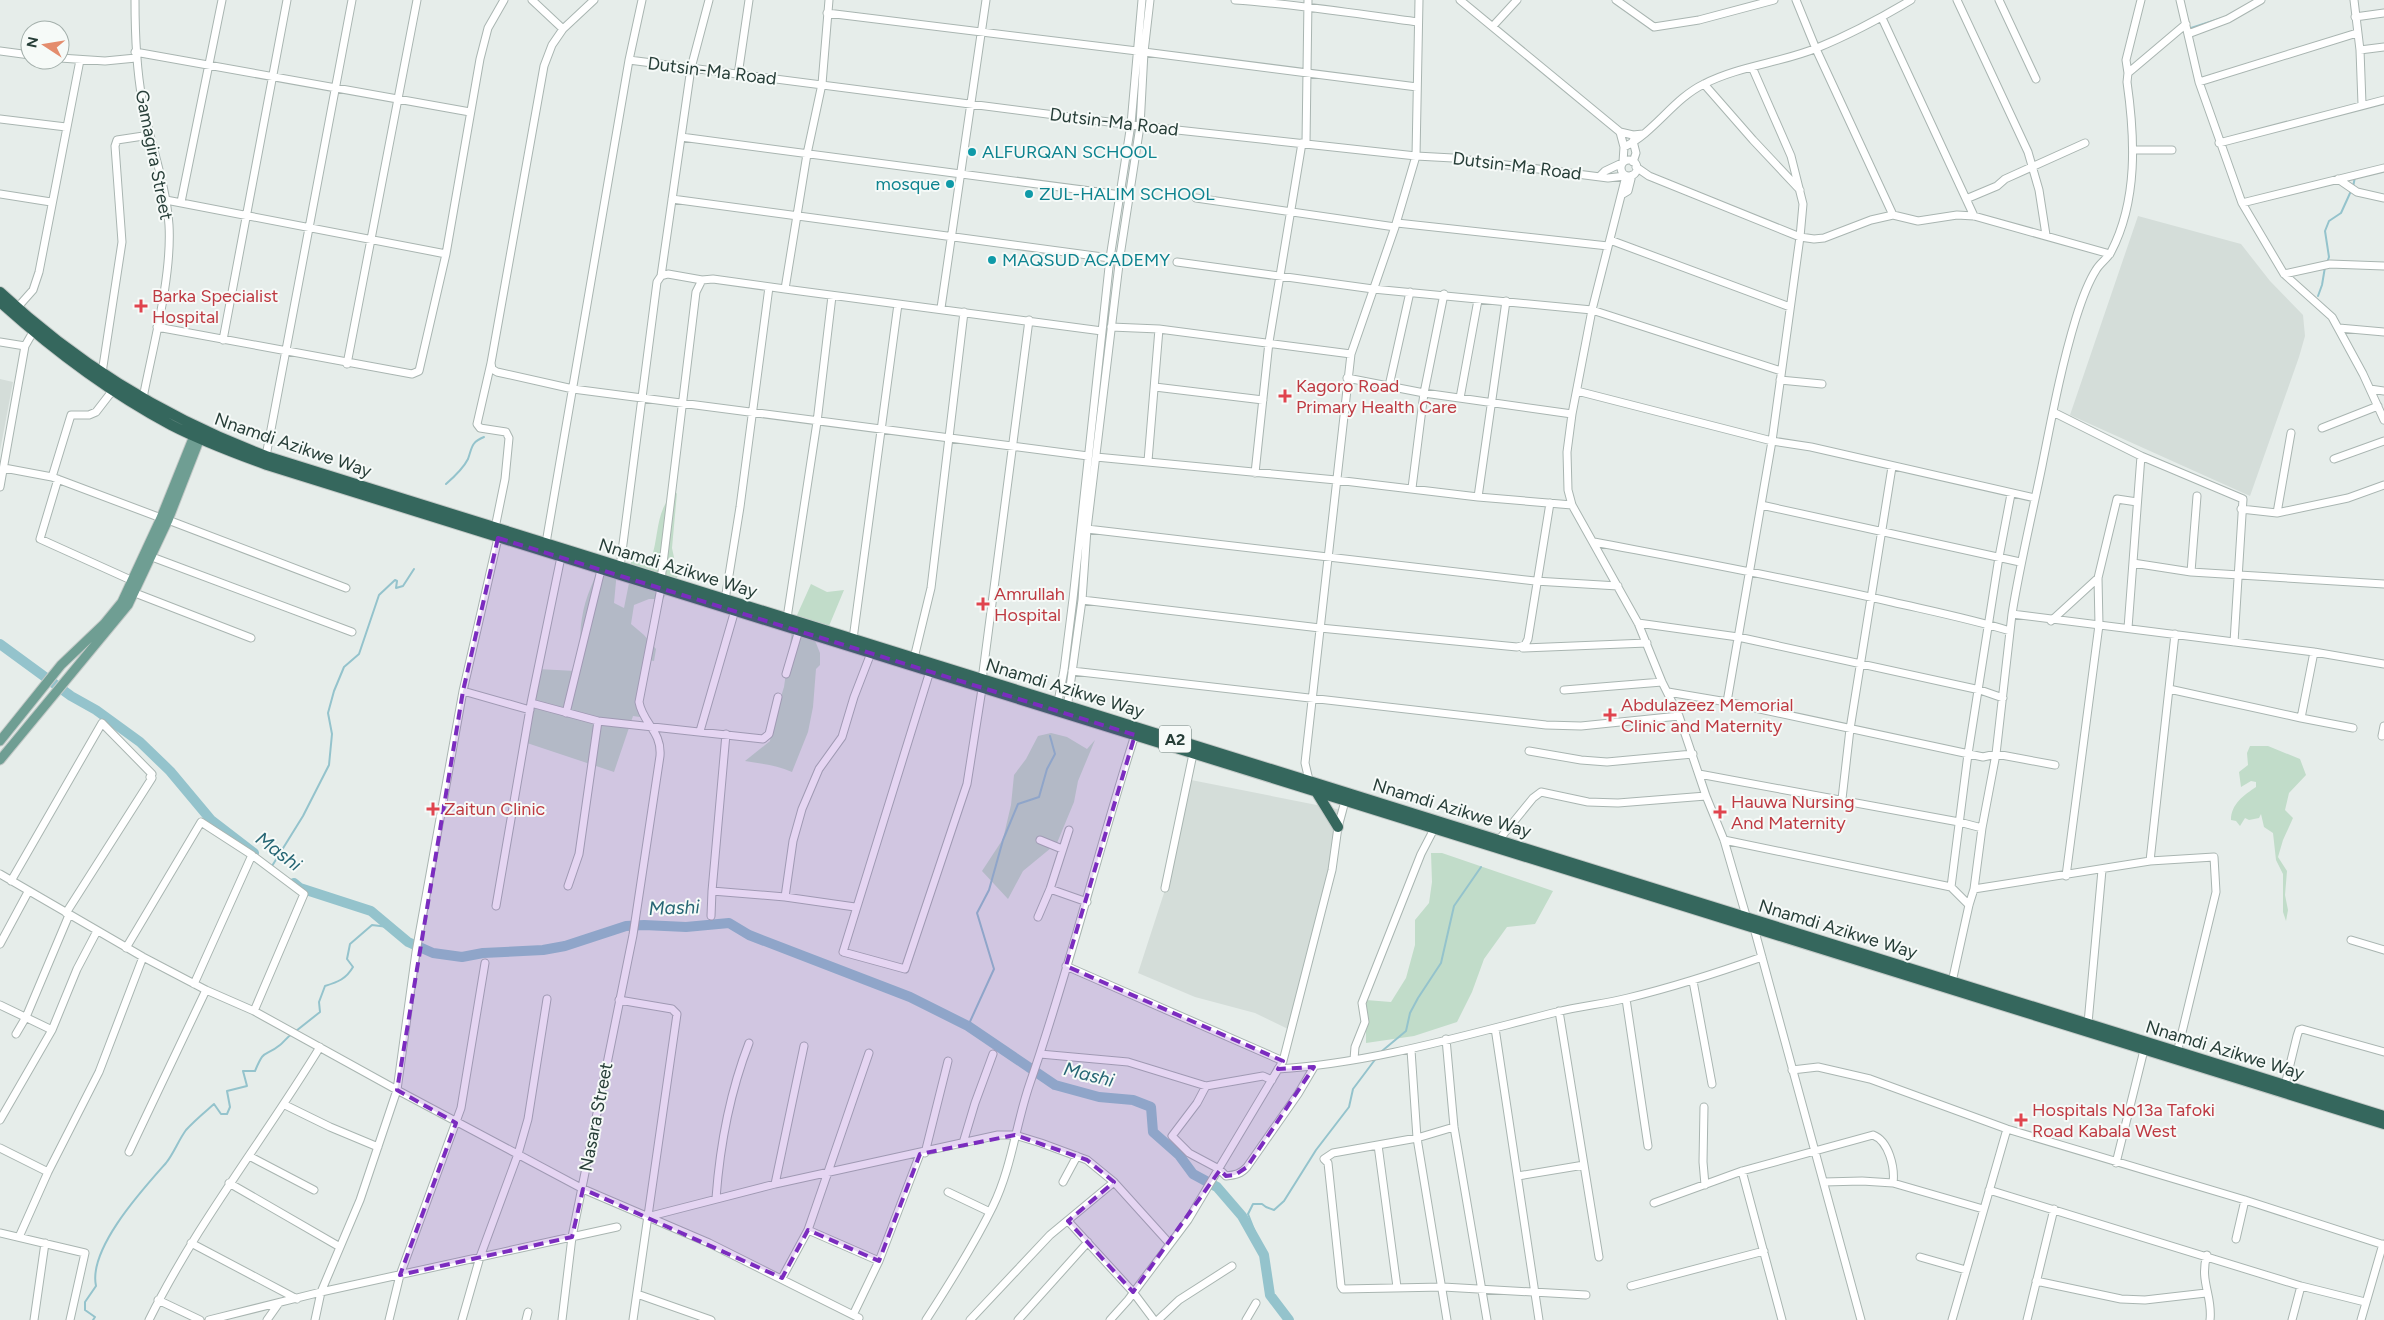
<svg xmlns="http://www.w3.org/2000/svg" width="2384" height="1320" viewBox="0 0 2384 1320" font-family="Figtree,sans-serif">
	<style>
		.built { fill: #d4ddd9 }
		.green { fill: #c1dcc9 }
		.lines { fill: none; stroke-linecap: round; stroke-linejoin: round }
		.stream { stroke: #94c3cc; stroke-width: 2 }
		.river { stroke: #94c3cc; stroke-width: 10 }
		.minor-casing { stroke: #a9b5b1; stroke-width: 9 }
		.major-casing { stroke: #c3c9c7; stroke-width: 11 }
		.highway-casing { stroke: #c3c9c7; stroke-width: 12 }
		.minor { stroke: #fff; stroke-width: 7 }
		.major { stroke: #6f9e93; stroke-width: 9 }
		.highway { stroke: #35675d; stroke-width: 10 }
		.marked { fill: #7b2cbf; fill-opacity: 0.2; stroke: #7b2cbf; stroke-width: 4; stroke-dasharray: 10 6; stroke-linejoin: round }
		.culture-dot { fill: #0f9aa8; stroke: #f6faf8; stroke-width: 2 }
		.health-dot { fill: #e0444e; stroke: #f6faf8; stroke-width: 2 }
		.labels { text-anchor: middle; stroke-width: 4; stroke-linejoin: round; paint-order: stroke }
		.shield { fill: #f6faf8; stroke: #657672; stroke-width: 1 }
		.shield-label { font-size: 16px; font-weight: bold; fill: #273e38 }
		.street-label { font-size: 18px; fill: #273e38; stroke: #f6faf8 }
		.culture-label { font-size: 18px; fill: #0d838f; stroke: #f6faf8; text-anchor: start }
		.health-label { font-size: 18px; fill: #be3a42; stroke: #f6faf8; text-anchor: start }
		.water-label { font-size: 19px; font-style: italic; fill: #266674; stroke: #f6faf8 }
	</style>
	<rect width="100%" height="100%" fill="#e6edea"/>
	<path class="built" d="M 2138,216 L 2241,244 L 2270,281 L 2303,315 L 2305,336 L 2299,357 L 2250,496 L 2070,415 Z
		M 0,379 L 13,382 L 0,451 Z
		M 1186,779 L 1347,811 L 1288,1029 L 1255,1013 L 1195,997 L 1138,973 L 1164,893 Z"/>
	<path class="green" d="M 677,493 L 672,548 L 678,576 L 663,599 L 649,599 L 634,605 L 631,624 L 644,635 L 656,649 L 654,661 L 648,660 L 640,717 L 633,716 L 614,772 L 524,742 L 538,669 L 575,671 C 584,648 578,639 582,618 C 585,597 595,578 603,559 L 618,560 L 614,603 L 624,608 L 629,583 L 632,553 L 652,556 C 659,536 656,503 677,493 Z
		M 811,584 L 827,592 L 844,590 L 824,638 L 814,638 L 820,653 L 820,665 L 816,669 L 813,707 L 808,732 L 792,772 C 776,765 762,764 745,761 L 770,741 L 772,725 L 784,687 L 793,624 Z
		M 1051,733 L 1067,737 L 1087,749 L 1095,740 L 1078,781 L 1074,802 L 1057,843 L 1023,871 L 1008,899 L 982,871 L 1003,839 L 1011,805 L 1014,775 L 1026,759 L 1038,736 Z
		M 2250,746 L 2268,746 L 2300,759 L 2306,775 L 2289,793 L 2285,810 L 2293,818 L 2283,840 L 2278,857 L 2287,871 L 2285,895 L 2288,910 L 2286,921 L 2283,912 L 2283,874 L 2276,860 L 2273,833 L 2264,827 L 2261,814 L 2259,818 L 2249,820 L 2245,818 L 2240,826 L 2236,821 L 2231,820 C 2231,804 2244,795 2256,787 L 2256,782 L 2251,781 L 2241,787 L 2239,772 L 2248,765 L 2247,753 Z
		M 1431,853 L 1442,853 L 1553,891 L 1535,924 L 1507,927 L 1484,959 L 1472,992 L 1457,1022 L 1414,1036 L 1366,1043 L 1366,1000 L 1391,1002 L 1406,978 L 1415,945 L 1415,920 L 1429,903 L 1432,882 Z"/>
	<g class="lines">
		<path class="stream" d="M 2191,28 L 2222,18
			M 2353,187 L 2355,177
			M 2327,263 L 2329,257 L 2325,231 L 2329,221 L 2341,213 L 2351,191
			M 2318,296 L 2322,285 L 2325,267
			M 446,484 C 454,477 463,469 468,459 C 472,448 471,442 484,437
			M 272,866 L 303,816 L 329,765 L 332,734 L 328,713 L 334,691 L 344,667 L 359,654 L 379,595 L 395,580 L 397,581 L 396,588 L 403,586 L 414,569
			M 968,1026 L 994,969 L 977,913 L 989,890 L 1003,840 L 1018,804 L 1039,797 L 1047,769 L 1055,754 L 1050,736
			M 296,1031 L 320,1012 L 319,1002 L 325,986 C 338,982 346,979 353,967 L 347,959 L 350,944 L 372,925 L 388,927
			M 1382,1051 L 1406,1031 L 1410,1013 L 1418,998 L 1441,963 L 1454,906 L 1481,867
			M 1264,1255 L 1248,1214 L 1253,1204 L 1262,1204 L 1266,1207 L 1274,1210 L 1284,1201 L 1316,1150 L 1349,1107 L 1353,1089 L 1377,1057
			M 93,1320 L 95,1317 L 85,1310 L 85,1302 L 96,1286 C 88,1249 142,1190 166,1163 C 174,1153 178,1141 186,1130 C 194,1121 205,1112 214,1104 L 221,1114 L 227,1114 L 230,1107 L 227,1091 L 247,1086 L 243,1071 L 255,1071 C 265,1047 264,1058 280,1045 C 284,1042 287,1037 292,1034"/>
		<path class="river" d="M 0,644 L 71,696 L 96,710 L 140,742 L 170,771 L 211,820 L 254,853
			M 294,883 L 300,888 L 371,911 L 408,942 L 433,953 L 462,957 L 483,953 L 543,950 L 565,946 L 626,926 L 644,925 L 686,927 L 729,923 L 749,935 L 910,997 L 968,1026 L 1055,1085 L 1099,1097 L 1133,1100 L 1151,1107 L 1153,1132 L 1179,1155 L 1193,1174 L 1217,1187 L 1242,1216 L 1264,1255 L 1270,1295 L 1289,1320"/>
		<g class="minor-casing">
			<path id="minor" d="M 135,0 C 135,33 136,66 142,99 C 149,141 166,182 169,225 C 172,277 153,346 143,398
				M 532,0 L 563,29
				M 1235,0 C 1296,4 1357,14 1418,22
				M 1460,0 L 1620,132 L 1633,135 L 1643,134
				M 1616,0 L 1654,27 L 1699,20 L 1774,0
				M 1796,0 L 1816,49 L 1893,215
				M 1957,0 L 2028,152 L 2039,190 L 2046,235
				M 1999,0 L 2036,79
				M 2180,0 L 2199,82 L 2242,203 L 2284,274 L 2332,317 L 2363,374 L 2384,420
				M 2354,0 L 2360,50 L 2362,104
				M 827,13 L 1137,51
				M 2355,17 L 2384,13
				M 1882,18 L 1974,216
				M 1493,26 L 1517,0
				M 2188,34 L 2228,19 L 2261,0
				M 2360,50 L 2384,47
				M 0,51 L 30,55
				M 135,52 L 470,112
				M 1144,52 L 1417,87
				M 60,58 L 105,61 L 136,58
				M 629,60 L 1140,126 L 1416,156 L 1453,158 L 1608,178 L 1625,176
				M 2128,73 L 2126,60 L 2141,0
				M 738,75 L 749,0
				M 2199,82 L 2357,33
				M 1704,84 L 1753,140 L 1800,190
				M 0,119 L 66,127
				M 1620,132 L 1624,147 L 1623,162
				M 681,137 L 1121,195
				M 1633,141 L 1636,153 L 1633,162
				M 1306,143 L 1308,0
				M 2219,143 L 2384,100
				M 1624,147 C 1655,132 1673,99 1704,84 C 1739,66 1780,63 1817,48 C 1849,35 1881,18 1911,0
				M 2134,150 L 2172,150
				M1621 168a8 8 0 1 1 16 0a8 8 0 1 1-16 0Z
				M 1636,167 L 1649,176 L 1800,237 L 1814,239 L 1824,238 L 1871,220 L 1893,215 L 1918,221 L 1957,215 L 1974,216 L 2110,254
				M 1600,176 L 1605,171 L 1622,163
				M 1626,176 L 1592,310 L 1572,414 L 1567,452 L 1568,490 L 1572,505 L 1638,623 L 1662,682 L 1679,716 L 1706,796 L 1724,840 L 1747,919
				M 2338,179 L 2357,192 L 2384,198
				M 0,194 L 51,202
				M 1623,194 L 1628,191 L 1632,175
				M 1196,198 L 1395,227
				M 672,199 L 1110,258
				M 1966,199 L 1997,186 L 2005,179 L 2085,143
				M 166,200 L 446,254
				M 181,202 L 222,0
				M 2242,203 L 2384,168
				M 1397,223 L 1608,246
				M 1610,240 L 1790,307
				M 1177,262 L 1373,289 L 1592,310 L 1781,371
				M 2284,274 L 2330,264 L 2384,266
				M 661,276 L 668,274 L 702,280
				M 785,289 L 1102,331
				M 17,308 L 33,290 L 39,272 L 80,60
				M 941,308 L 986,0
				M 157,327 L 412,374 L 419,371 L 446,254 L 480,59 L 488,28 L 504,0
				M 1111,327 L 1159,329 L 1351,354
				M 2339,328 L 2384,332
				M 223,340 L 287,0
				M 0,342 L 25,346 L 33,332
				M 491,363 L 492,369 L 497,372 L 573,389 L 1088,456
				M 347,364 L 417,0
				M 102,373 L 122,242 L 115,146 L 117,140 L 150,135
				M 1347,378 L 1424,393 L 1572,414
				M 1780,380 L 1822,384
				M 1389,386 L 1410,292
				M 1155,387 L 1263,400
				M 2370,389 L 2384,391
				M 1577,391 L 1772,441 L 1811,447 L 2035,498
				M 1460,398 L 1478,300
				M 2053,412 L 2141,456 L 2243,499 L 2234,642
				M 2322,428 L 2378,406
				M 266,456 L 352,0
				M 1096,457 L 1336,480 L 1478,497 L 1572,505
				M 2334,459 L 2384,441
				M 1148,461 L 1159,329
				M 4,468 L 52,477 L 161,518
				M 1255,473 L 1269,342 L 1302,143
				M 52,477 L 71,415 L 89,415 L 96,412 L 113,390
				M 58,479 L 40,539 L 133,581
				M 0,487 L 25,346
				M 1412,488 L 1424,393 L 1444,294
				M 1478,497 L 1506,301
				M 1761,505 L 2020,562
				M 2241,509 L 2277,513 L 2348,498 L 2384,485
				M 2277,513 L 2291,433
				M 168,520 L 346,588
				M 495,528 L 505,479 L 509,438 L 506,432 L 480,428 L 477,424 L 491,363 L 544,66 L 552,45 L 563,29 L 594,0
				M 1087,529 L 1535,581 L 1618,586
				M 498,538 L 463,691 L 416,952 L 397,1090 L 583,1189 L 709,1243 L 859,1318
				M 1594,542 C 1694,561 1793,579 1892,602 C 1931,611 1971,619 2010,631
				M 546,543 L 629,60 L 642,0
				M 152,557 L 352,632
				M 2133,563 L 2191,572 L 2384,584
				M 620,567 L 657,282 L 661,276 L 691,68 L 709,0
				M 2191,572 L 2197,496
				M 661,580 L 696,292 L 702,280 L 713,279 L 785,289 L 807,154 L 822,84 L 829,0
				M 135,593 L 251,638
				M 725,600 L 740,507 L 769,287
				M 1082,600 L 1320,628 L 1517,647 L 1525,645 L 1528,639 L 1550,503
				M 2012,614 C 2020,564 2032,515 2042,466 C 2052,416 2061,367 2076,318 C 2081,302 2087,284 2096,270 C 2100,263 2107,259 2111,252 C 2138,200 2135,138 2127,82 L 2128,73 L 2186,24
				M 787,618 L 817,422 L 832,296
				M 2051,621 L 2098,578
				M 1638,623 L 1738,637 L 1980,690 L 2003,698
				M 2128,628 L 2141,456
				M 853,639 L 898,304
				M 1523,648 L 1647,643
				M 914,658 L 931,588 L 964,312
				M 930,671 L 843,952 L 905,969 L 967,784 L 982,689
				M 1072,671 L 1546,725 L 1581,726 L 1679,716
				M 786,674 L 799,630
				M 982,680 L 1029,320
				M 2169,689 L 2301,718 L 2314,652
				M 1564,690 L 1662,682
				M 463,691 L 530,710
				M 1668,692 L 1727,702 L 1983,757 L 1996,754 L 2055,765
				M 1727,702 L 1772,441 L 1800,237 L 1803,204 L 1791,156 L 1752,67
				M 531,703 L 598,721 L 763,739 L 769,734 L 778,697
				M 1057,707 L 1064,670 L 1073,599 L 1110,258 L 1131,124 L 1142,0
				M 1067,709 L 1082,600 L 1087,529 L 1120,256 L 1140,126 L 1144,52 L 1150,0
				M 566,713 L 601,570
				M 2301,718 L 2353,728
				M 700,731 L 735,610
				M 726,734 L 712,891 L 785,897 L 855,907
				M 2382,736 L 2384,726
				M 1529,751 L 1581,760 L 1607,762 L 1693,754
				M 1699,774 L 1959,822 L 1982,828
				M 1309,780 L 1305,763 L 1351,354 L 1395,227 L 1416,156 L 1419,0
				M 1842,799 L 1850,729 L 1892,467
				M 1040,840 L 1062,849
				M 1724,840 L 1951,887 L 1969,905
				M 1498,841 L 1533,798 L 1541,792 L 1588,802 L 1618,803 L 1706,796
				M 2150,861 L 2175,634
				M 0,874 L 143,957 L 206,990 L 254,1011 L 397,1090 L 360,1200 L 321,1292 L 315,1320
				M 2066,876 L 2099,625 L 2098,578 L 2117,499 L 2137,502
				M 11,881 L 102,723 L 152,774 L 150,777 L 152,778 L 66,913
				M 568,886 L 579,854 L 598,721
				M 1951,887 L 1968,754 L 1999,557 L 2011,494
				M 1165,888 L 1193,754
				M 1050,889 L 1087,902
				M 1974,889 L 2150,861 L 2214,857 L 2216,892 L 2177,1053
				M 785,897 L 793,841 L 802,809 L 819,769 L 842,737 L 854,697 L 871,653
				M 496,906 L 531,703 L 561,557
				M 711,916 L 712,891
				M 1038,917 L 1050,889 L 1069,830
				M 1754,928 L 1861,1320
				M 2351,940 L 2384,950
				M 0,944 L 28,892
				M 126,948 L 201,822 L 252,855 L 304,894 L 254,1011
				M 1066,966 L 1283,1061
				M 1693,981 L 1712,1084
				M 1952,982 L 1969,905 L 1974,889 L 1982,828 L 1996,754 L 2012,614 L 2314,652 L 2384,664
				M 194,984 L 252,855
				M 1626,999 L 1648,1146
				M 619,1000 L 672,1009 L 677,1014 L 633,1320
				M 0,1005 L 52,1030
				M 1559,1011 L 1599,1257
				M 2088,1023 L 2102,870
				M 1495,1028 L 1539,1320
				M 16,1034 L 26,1017 L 69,915
				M 1446,1039 L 1454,1127 L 1487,1320
				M 1411,1050 L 1417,1138 L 1447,1320
				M 1040,1054 L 1128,1062 L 1206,1086 L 1263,1076 L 1272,1080
				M 1354,1059 L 1355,1047 L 1365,1022 L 1362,1003 L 1421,854 L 1434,829
				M 1278,1069 C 1373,1063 1465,1035 1557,1012 C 1580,1006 1604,1004 1628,998 C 1673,987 1717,973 1762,957
				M 1792,1070 L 1818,1067 L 1870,1079 L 2007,1129 L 2245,1200 L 2384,1245
				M 2285,1085 L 2297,1036 L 2299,1030 L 2302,1029 L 2384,1052
				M 1206,1086 L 1197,1103 L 1172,1136 L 1189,1153 L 1219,1169 L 1226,1176 C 1235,1175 1241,1174 1247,1167 L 1298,1094 L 1314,1067
				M 285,1105 L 330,1127 L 378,1147
				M 1704,1107 L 1703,1162 L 1705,1185
				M 0,1120 L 52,1030 L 77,969 L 97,931
				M 1454,1127 L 1417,1138 L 1333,1153 L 1324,1159 L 1328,1163 L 1341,1286 L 1343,1289 L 1443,1287 L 1586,1295
				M 963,1143 L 975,1103 L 993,1054
				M 1378,1145 L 1397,1287
				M 0,1148 L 48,1172
				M 129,1152 L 206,990
				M 925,1153 L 948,1061
				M 249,1156 L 314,1190
				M 2116,1163 L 2144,1050
				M 1742,1171 L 1782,1320
				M 1518,1176 L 1584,1165
				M 1063,1182 L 1077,1156
				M 1824,1182 L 1862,1181 L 1893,1183 L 1983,1209
				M 229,1183 L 340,1247
				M 775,1184 L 804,1046
				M 1989,1190 L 2301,1286 L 2365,1302
				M 948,1192 L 990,1212
				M 716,1198 C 720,1145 730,1092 749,1043
				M 1654,1203 L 1742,1171 L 1873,1135 C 1889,1141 1895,1168 1893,1183
				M 647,1217 L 775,1184 L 998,1135 L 1015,1135 L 1041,1143 L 1087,1160 L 1114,1182 L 1170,1244
				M 1068,1221 L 1133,1292 L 1154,1320
				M 808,1230 L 879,1261
				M 0,1233 L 85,1253 L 70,1320
				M 19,1237 L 48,1172 L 99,1072 L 143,957
				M 2236,1239 L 2245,1200
				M 191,1243 L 297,1299
				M 2207,1255 C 2199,1281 2213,1296 2210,1320
				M 1920,1257 L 1966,1270
				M 782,1278 L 808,1230 L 869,1053
				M 2036,1281 L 2121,1299 L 2145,1300 L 2206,1293
				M 1631,1286 L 1764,1251
				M 637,1294 L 711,1320
				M 158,1300 L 200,1320
				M 853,1315 L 879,1261 L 920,1154
				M 34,1320 L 45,1243
				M 149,1320 C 197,1223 264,1139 320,1047
				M 209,1320 L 321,1292 L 617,1227
				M 267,1320 L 279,1303
				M 389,1320 L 400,1275 L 461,1108 L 485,963
				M 462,1320 L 480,1257 L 518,1154 L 528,1119 L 547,999
				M 526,1320 L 528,1312
				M 562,1320 L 572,1237 L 633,935 L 660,756 C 662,731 643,724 639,702 L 661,588
				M 926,1320 C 950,1283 974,1245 993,1206 C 1012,1167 1016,1123 1030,1083 C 1070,968 1098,850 1135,735
				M 970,1320 L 1050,1235 L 1114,1182
				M 1018,1320 L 1088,1242
				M 1110,1320 L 1128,1300 L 1188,1220 L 1283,1061 L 1332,870 L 1338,827 L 1345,801
				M 1158,1320 L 1179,1300 L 1232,1266
				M 1246,1320 L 1256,1303
				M 1952,1320 L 2007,1129
				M 2027,1320 L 2054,1209
				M 2292,1320 L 2301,1286
				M 2361,1320 L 2383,1244"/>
		</g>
		<g class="major-casing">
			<path id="major" d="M 0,741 L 61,665 L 104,624 L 122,602 L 161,518 L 194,436
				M 0,760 L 128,605 L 168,520 L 200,438"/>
		</g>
		<g class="highway-casing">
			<path id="highway" d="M 0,292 C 77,364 167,419 266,456 L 2384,1116
				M 0,302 C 52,349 109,392 171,425 C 202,441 234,453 267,465 L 2384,1124
				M 1317,793 L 1338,827"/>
		</g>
		<use href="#minor" class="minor"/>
		<use href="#major" class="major"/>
		<use href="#highway" class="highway"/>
	</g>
	<path class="marked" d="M 498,538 L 1135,735 L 1066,966 L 1283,1061 L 1278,1069 L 1314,1067 L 1247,1167 L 1235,1175 L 1226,1176 L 1220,1170 L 1133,1292 L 1068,1221 L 1114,1182 L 1087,1160 L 1015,1135 L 920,1154 L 879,1261 L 808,1230 L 782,1278 L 583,1189 L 572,1237 L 400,1275 L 456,1123 L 397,1090 L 463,691 Z"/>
	<g class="culture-dot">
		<circle cx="972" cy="152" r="5"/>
		<circle cx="950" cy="184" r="5"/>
		<circle cx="1029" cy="194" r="5"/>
		<circle cx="992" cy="260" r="5"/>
	</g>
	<g class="health-dot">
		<path d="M138.5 298.5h5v5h5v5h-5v5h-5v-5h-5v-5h5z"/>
		<path d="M1282.5 388.5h5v5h5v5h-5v5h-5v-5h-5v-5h5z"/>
		<path d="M980.5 596.5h5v5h5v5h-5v5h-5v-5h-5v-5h5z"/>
		<path d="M1607.5 707.5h5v5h5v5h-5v5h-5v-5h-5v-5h5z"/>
		<path d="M430.5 801.5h5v5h5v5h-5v5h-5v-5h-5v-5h5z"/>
		<path d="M1717.5 804.5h5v5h5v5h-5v5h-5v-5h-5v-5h5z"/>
		<path d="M2018.5 1112.5h5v5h5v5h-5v5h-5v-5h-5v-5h5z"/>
	</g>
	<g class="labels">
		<rect class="shield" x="1159" y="725.5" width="32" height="27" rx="4"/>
		<g class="shield-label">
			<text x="1175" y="745">A2</text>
		</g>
		<g class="street-label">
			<text transform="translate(712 71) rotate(7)" y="6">Dutsin-Ma Road</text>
			<text transform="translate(1114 122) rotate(7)" y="6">Dutsin-Ma Road</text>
			<text transform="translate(154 155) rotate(79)" y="6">Gamagira Street</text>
			<text transform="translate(1517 166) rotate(7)" y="6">Dutsin-Ma Road</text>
			<text transform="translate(293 445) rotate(19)" y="6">Nnamdi Azikwe Way</text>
			<text transform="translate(678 568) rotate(17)" y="6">Nnamdi Azikwe Way</text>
			<text transform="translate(1065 688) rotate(17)" y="6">Nnamdi Azikwe Way</text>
			<text transform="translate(1452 808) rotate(17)" y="6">Nnamdi Azikwe Way</text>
			<text transform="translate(1838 929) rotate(17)" y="6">Nnamdi Azikwe Way</text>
			<text transform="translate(2225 1050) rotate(17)" y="6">Nnamdi Azikwe Way</text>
			<text transform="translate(596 1117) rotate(-79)" y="6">Nasara Street</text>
		</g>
		<g class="culture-label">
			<text x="982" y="158">ALFURQAN SCHOOL</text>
			<text x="940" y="190" text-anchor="end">mosque</text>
			<text x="1039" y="200">ZUL-HALIM SCHOOL</text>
			<text x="1002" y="266">MAQSUD ACADEMY</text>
		</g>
		<g class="health-label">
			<text x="152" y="302">Barka Specialist<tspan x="152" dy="21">Hospital</tspan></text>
			<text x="1296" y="392">Kagoro Road<tspan x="1296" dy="21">Primary Health Care</tspan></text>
			<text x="994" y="600">Amrullah<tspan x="994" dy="21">Hospital</tspan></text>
			<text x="1621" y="711">Abdulazeez Memorial<tspan x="1621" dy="21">Clinic and Maternity</tspan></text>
			<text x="1731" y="808">Hauwa Nursing<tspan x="1731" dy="21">And Maternity</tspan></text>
			<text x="444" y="815">Zaitun Clinic</text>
			<text x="2032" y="1116">Hospitals No13a Tafoki<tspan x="2032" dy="21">Road Kabala West</tspan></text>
		</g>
		<g class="water-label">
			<text transform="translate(279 851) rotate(37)" y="7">Mashi</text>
			<text transform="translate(674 907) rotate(-2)" y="7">Mashi</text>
			<text transform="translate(1089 1074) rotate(14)" y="7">Mashi</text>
		</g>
	</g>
	<g transform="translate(45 45) rotate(282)"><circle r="24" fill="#f6faf8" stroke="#a3afab"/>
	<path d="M0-4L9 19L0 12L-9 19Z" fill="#e48c6d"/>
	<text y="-8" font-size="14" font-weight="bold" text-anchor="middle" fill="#273e38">N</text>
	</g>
</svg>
